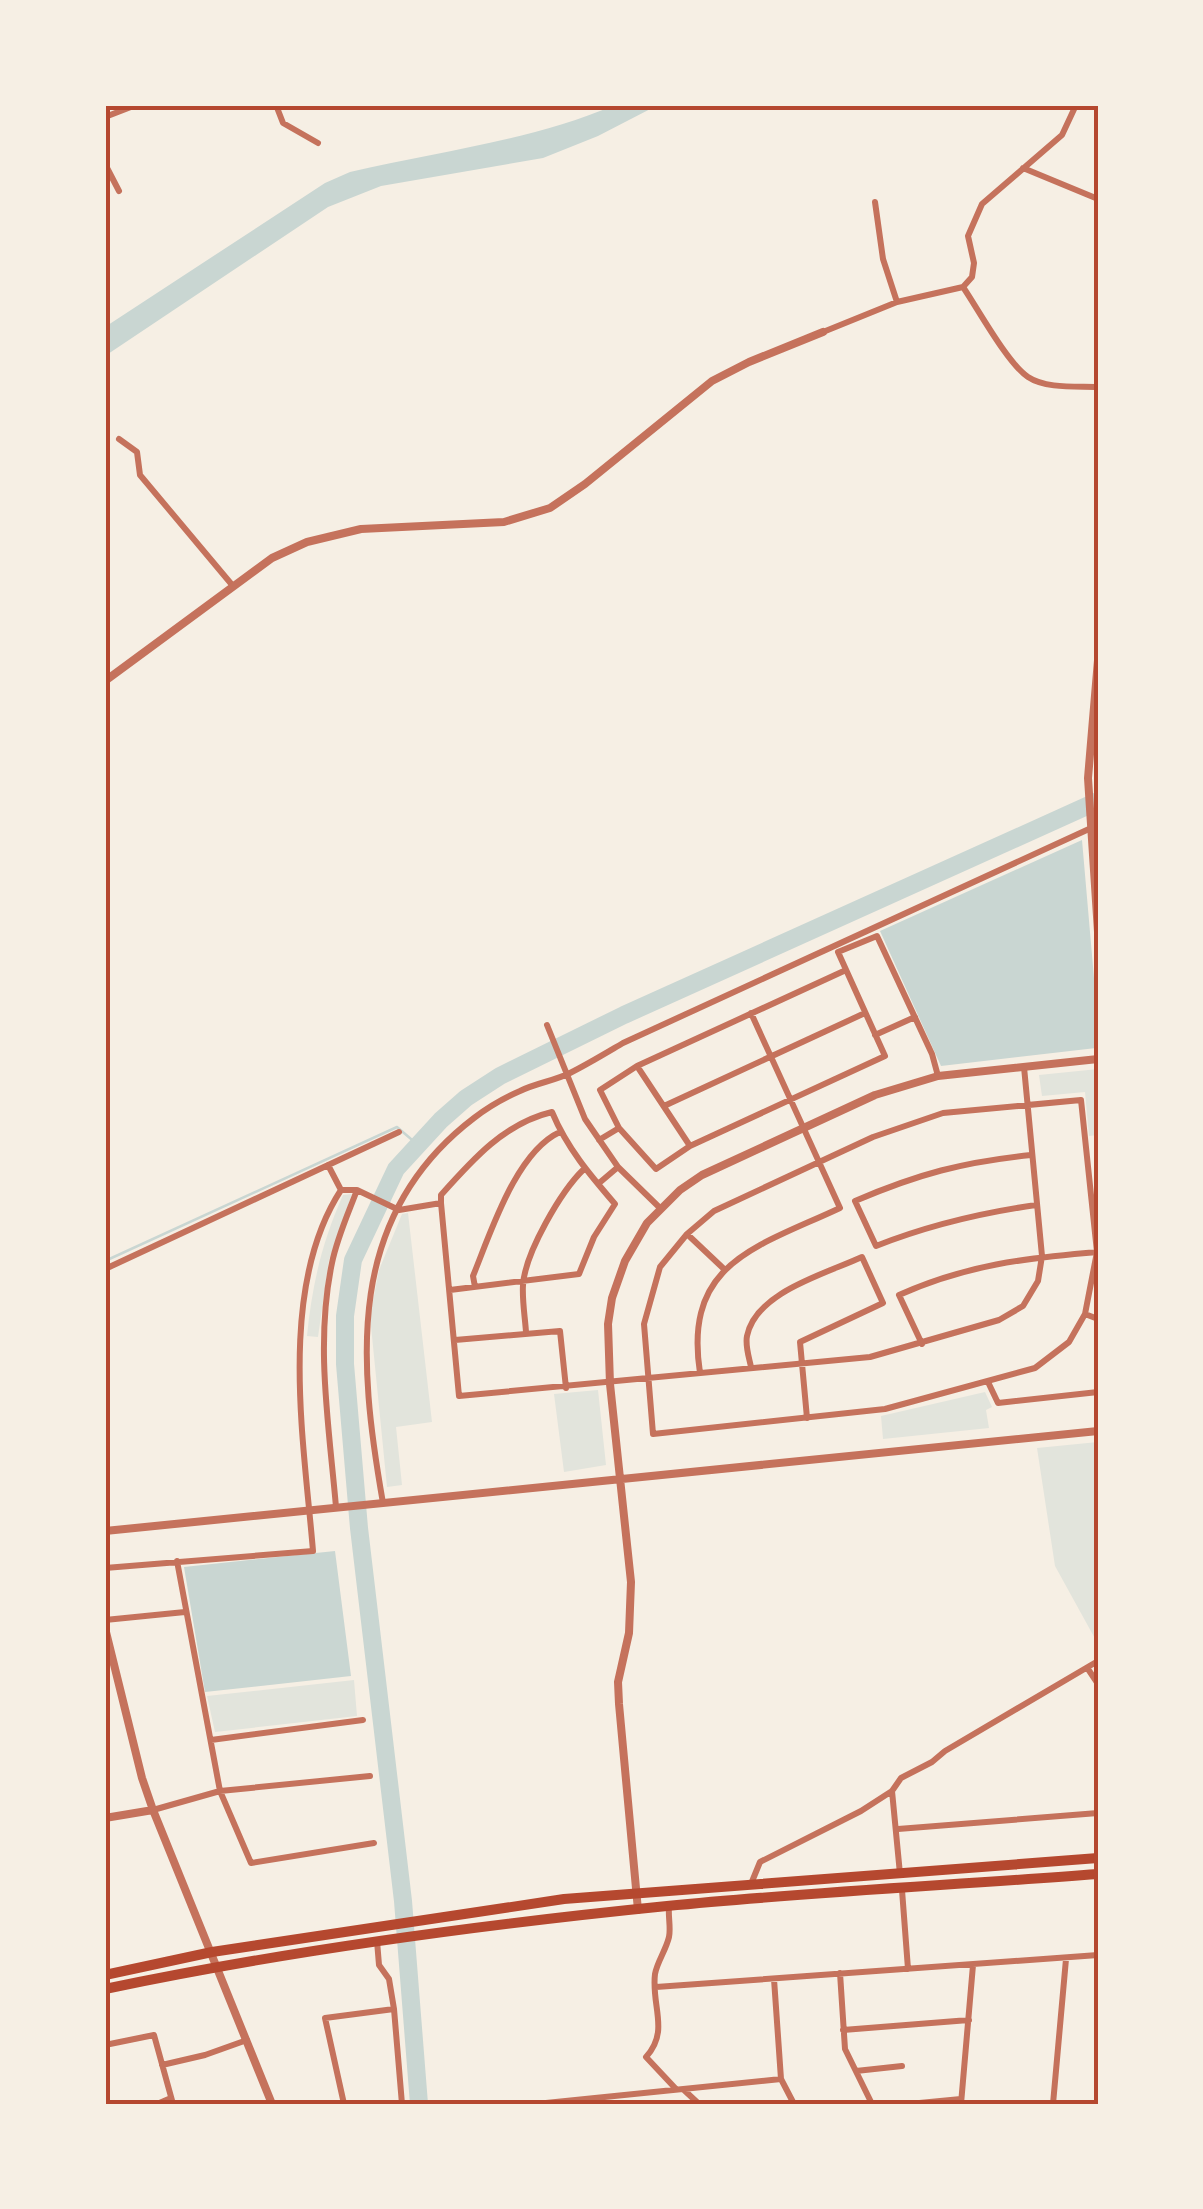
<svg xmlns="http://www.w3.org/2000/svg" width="1203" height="2209" viewBox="0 0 1203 2209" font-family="Karla,sans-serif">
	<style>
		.green { fill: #e2e4dc }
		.water { fill: #c9d6d2 }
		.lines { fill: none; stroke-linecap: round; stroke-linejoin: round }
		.stream { stroke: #c9d6d2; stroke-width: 2.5 }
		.river { stroke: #c9d6d2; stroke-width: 18 }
		.minor { stroke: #c5725c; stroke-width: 6 }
		.tertiary { stroke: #c5725c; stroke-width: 8 }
		.trunk { stroke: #b5482f; stroke-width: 10 }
		.neatline { fill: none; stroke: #b5482f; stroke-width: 4 }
	</style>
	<rect width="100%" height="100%" fill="#f6efe4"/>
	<path class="green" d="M 1098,1069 L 1098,1135 L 1089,1136 L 1085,1092 L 1042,1096 L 1039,1075 Z
		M 352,1194 L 329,1260 L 318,1337 L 307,1336 C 312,1285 322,1242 343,1195 Z
		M 408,1213 L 432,1422 L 396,1427 L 402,1485 L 387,1487 L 370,1316 L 379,1270 L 402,1214 Z
		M 598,1390 L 606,1465 L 564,1472 L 554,1394 Z
		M 985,1392 L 992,1407 L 986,1410 L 989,1428 L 883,1439 L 881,1416 Z
		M 1098,1442 L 1098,1644 L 1055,1566 L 1037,1448 Z
		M 354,1680 L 357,1716 L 215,1732 L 207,1696 Z"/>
	<path class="water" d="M 615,105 L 658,105 L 598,136 L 543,158 L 381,186 L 328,207 L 105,356 L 105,327 L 325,183 L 350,172 C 439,151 530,141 615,105 Z
		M 1082,840 L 1098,1024 L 1096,1048 L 941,1066 L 880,931 Z
		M 335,1551 L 351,1676 L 205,1692 L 184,1567 Z"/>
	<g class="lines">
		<path class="stream" d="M 105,1261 L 397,1127 L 418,1145"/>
		<path class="river" d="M 419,2104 L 403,1901 L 359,1528 L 345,1364 L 345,1316 L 353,1260 L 396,1169 L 441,1120 L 466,1098 L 500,1076 L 624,1015 L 1098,801"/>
		<path class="minor" d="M 276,105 L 283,123 L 318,143
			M 105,117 L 136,105
			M 105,164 L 119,191
			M 1023,168 L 1098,199
			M 875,202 L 883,259 L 897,302
			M 963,287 C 978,309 1008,364 1028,377 C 1046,389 1077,386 1098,387
			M 823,332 L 897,302 L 963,287 L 972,277 L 974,263 L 968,236 L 982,204 L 1062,135 L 1076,105
			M 119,439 L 137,452 L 140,475 L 233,586
			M 846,970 L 637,1066 L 600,1090 L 619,1128 L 656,1169 L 690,1146 L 885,1056 C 869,1021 854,987 838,952 L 877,936 L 932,1054 L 938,1076
			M 547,1025 L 585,1119 L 618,1167 L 660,1208
			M 875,1035 L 915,1017
			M 637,1066 L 690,1146
			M 1081,1100 L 1097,1252 L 1085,1314 L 1069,1342 L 1035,1368 L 885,1409 L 653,1434 L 644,1324 L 660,1267 L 687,1234 L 714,1211 L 873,1137 L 943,1113 Z
			M 664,1106 L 865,1013
			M 599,1140 L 619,1128
			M 1031,1155 C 963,1162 918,1174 855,1201 L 876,1246 C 929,1225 980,1213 1036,1205
			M 328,1165 L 341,1190
			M 598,1184 L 618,1167
			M 341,1190 L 357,1190 L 399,1210
			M 399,1210 L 441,1203
			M 687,1234 L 724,1269
			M 105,1269 L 399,1132
			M 475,1287 L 473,1276 C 491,1232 516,1152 560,1132
			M 450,1290 L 579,1274 L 594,1237 L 615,1204 C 590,1175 567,1148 552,1112 C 505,1123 473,1159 441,1195 L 441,1203 L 459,1396 L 870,1357 L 999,1320 L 1023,1306 L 1038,1281 L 1042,1256 L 1024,1067
			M 1085,1314 L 1098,1319
			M 526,1332 C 525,1317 522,1300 523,1285 C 525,1253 561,1191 584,1169
			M 455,1340 L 560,1331 L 566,1388
			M 922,1344 L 899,1295 C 966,1265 1025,1258 1098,1252
			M 751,1367 C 749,1357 745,1346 747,1336 C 756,1292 825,1274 862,1257 L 883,1303 L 800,1342 L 807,1418
			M 700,1373 C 683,1262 757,1247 840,1208 L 751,1013
			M 988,1382 L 998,1403 L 1098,1392
			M 383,1503 C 358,1361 345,1216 474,1118 C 487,1108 504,1098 520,1091 C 536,1083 554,1081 570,1073 C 588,1064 606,1053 623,1043 L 1089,829
			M 336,1507 C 329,1426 315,1343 332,1263 C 337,1238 348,1214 357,1190
			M 177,1561 L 220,1791 L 251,1863 L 374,1843
			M 105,1568 L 313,1551 C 304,1442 277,1288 341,1190
			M 105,1620 L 185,1612
			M 1088,1669 L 1098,1684
			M 211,1740 L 363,1720
			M 892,1791 L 900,1874
			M 153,1810 L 220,1791 L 370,1776
			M 898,1829 L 1098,1813
			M 751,1884 L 760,1862 L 861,1811 L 892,1791 L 901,1778 L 932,1762 L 945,1751 L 1098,1661
			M 902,1890 L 908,1969
			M 105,1902 L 105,1907
			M 669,1906 C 668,1917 671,1928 669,1937 C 666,1950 657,1962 655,1974 C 651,2006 670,2031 646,2057 L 676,2089
			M 377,1941 L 379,1965 L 389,1979 L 394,2009 L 402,2104
			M 840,1973 L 845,2049 L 872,2104
			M 774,1979 L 781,2079 L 794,2104
			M 656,1987 L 1098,1955
			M 843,2030 L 969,2020
			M 105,2045 L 154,2035 L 173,2104
			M 162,2065 L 205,2055 L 247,2040
			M 856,2071 L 902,2066
			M 684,2090 L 699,2104
			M 157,2104 L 171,2098
			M 344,2104 L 325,2018 L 394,2009
			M 536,2104 L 781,2079
			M 909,2104 L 961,2099
			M 961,2104 L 973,1965
			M 1053,2104 L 1066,1959"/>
		<path class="tertiary" d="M 1098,660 L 1088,778 L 1098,932
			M 105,681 L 272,558 L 307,542 L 361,529 L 504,522 L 550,508 L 585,484 L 712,381 L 749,362 L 823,332
			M 105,1531 L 1098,1431
			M 105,1628 L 142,1778 L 153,1810 L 272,2104
			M 105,1818 L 153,1810
			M 638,1910 L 619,1704 L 618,1682 L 629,1633 L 631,1582 L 610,1384 L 608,1324 L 612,1298 L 625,1261 L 647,1223 L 680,1190 L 702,1175 L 875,1095 L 938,1076 L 1098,1059"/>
		<path class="trunk" d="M 105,1975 L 212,1952 L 564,1899 L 1098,1858
			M 105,1989 C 291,1950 478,1925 667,1906 C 810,1892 955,1885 1098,1874"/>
	</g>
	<rect width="1203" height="2209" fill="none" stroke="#f6efe4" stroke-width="215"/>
	<rect x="108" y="108" width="988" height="1994" class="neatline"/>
</svg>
